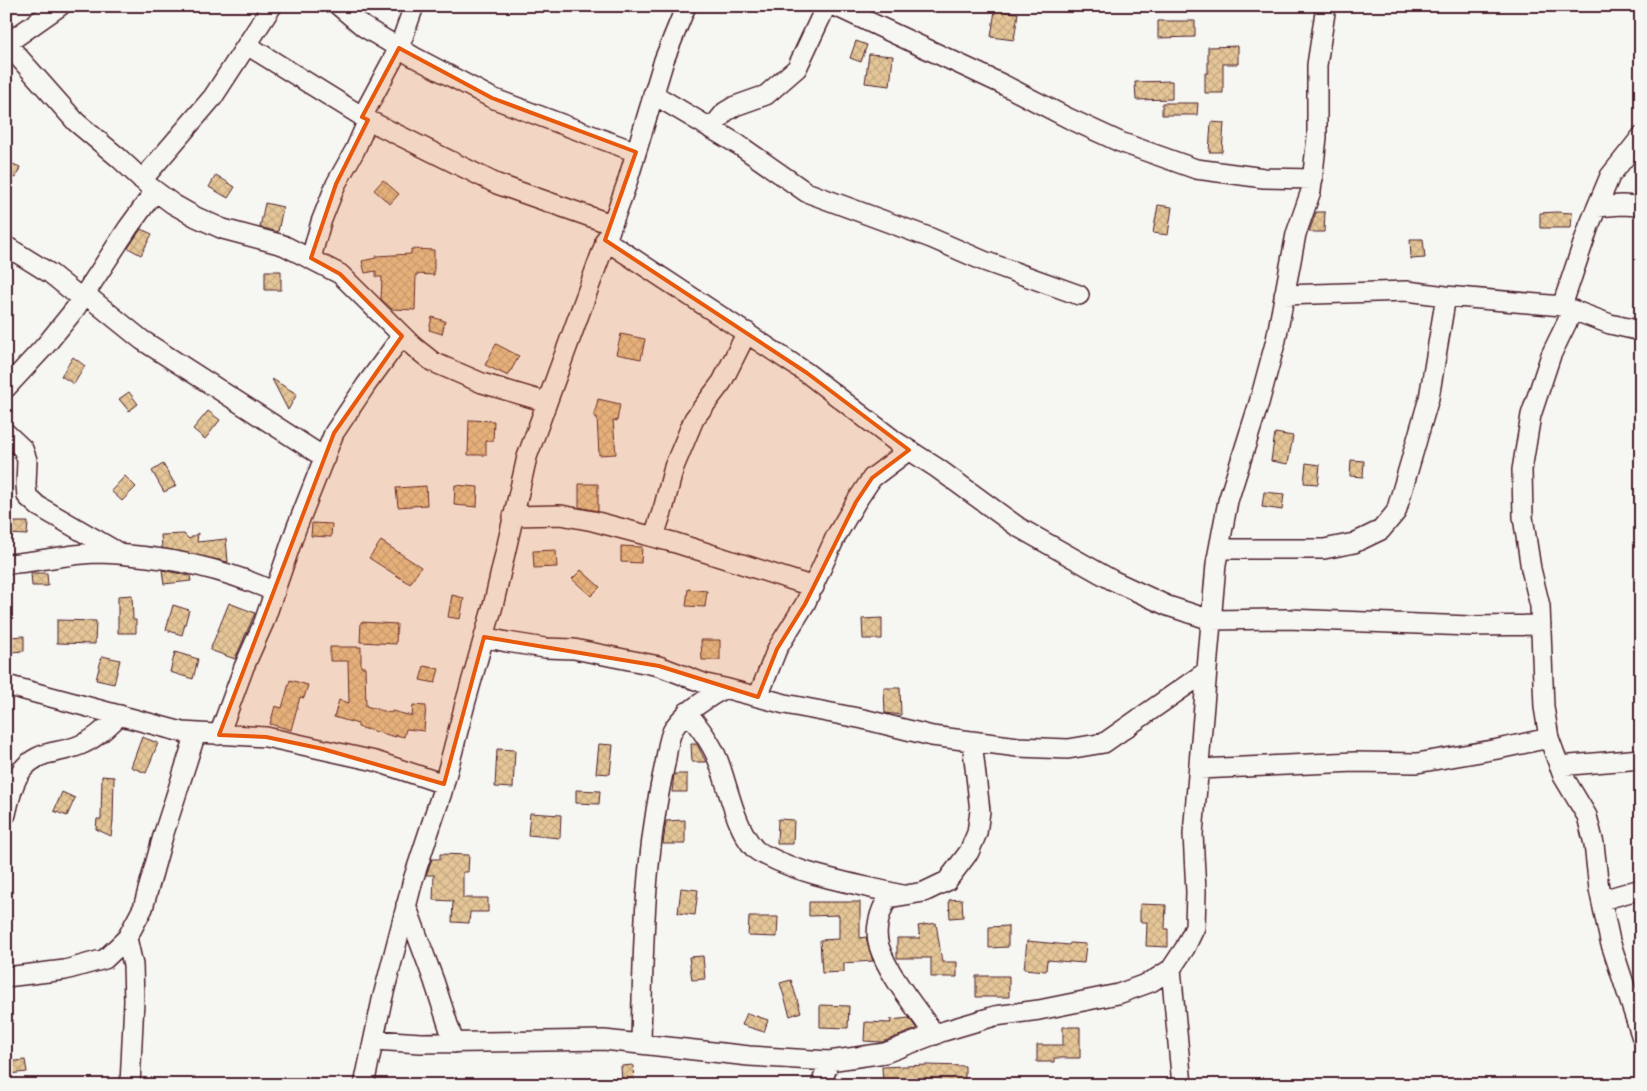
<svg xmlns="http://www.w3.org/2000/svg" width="1647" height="1091" viewBox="0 0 1647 1091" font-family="'Comic Neue',sans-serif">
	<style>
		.building { fill: url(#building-cross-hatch); stroke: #4a1f2b }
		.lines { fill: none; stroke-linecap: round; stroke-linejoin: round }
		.minor-casing { stroke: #4a1f2b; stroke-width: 22 }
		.minor { stroke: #f6f6f2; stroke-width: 19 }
		.marked { fill: #e8590c; fill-opacity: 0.2; stroke: #e8590c; stroke-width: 4; stroke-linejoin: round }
	</style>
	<defs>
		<pattern id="building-cross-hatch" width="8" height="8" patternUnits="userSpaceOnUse" patternTransform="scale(1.25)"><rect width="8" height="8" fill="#e5c698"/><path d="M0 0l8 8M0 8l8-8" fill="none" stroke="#c6aa83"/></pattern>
	</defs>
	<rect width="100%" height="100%" fill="#f6f6f2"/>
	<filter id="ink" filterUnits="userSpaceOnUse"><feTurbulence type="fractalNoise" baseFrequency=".02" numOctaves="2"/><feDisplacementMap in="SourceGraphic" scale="10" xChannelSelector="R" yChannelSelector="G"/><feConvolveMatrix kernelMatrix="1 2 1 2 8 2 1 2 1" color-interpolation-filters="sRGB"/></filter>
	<g filter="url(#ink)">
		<path class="building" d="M 995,10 L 1018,13 L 1014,40 L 991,37 Z
			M 1158,21 L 1195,21 L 1195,37 L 1158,38 Z
			M 856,41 L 867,45 L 861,62 L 850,58 Z
			M 1238,46 L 1238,64 L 1223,64 L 1223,93 L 1205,93 L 1205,73 L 1208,73 L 1208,47 Z
			M 869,54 L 893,56 L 890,86 L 865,83 Z
			M 1172,81 L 1172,99 L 1136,100 L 1135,82 Z
			M 1162,103 L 1198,103 L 1197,115 L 1162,115 Z
			M 1211,122 L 1224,123 L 1222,152 L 1209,152 Z
			M 6,161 L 20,167 L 16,178 L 6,174 Z
			M 216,175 L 235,187 L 228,198 L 209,187 Z
			M 383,180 L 399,194 L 390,204 L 374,190 Z
			M 265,203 L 283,207 L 278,232 L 260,227 Z
			M 1158,205 L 1172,207 L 1168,235 L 1153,233 Z
			M 1316,212 L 1325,212 L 1324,232 L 1309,232 Z
			M 1556,212 L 1572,213 L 1571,228 L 1540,228 L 1540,213 Z
			M 141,229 L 152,234 L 141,255 L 128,248 Z
			M 1410,239 L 1423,239 L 1425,258 L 1411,259 Z
			M 411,249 L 434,250 L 434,275 L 416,274 L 415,310 L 392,309 L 381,299 L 382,277 L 376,277 L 376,271 L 365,273 L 362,261 L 376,258 L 376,256 L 411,254 Z
			M 265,271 L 281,271 L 281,290 L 265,290 Z
			M 432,317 L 445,321 L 442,334 L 429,330 Z
			M 621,334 L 645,339 L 641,359 L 616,354 Z
			M 496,344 L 519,356 L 508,376 L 485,365 Z
			M 73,357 L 85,366 L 74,384 L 61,376 Z
			M 272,379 L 297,394 L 288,410 Z
			M 129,392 L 138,404 L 129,411 L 119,399 Z
			M 598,399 L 620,404 L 617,421 L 613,420 L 616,454 L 599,455 L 597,417 L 594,417 Z
			M 208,411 L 220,420 L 205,439 L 193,429 Z
			M 469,420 L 494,421 L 493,441 L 486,441 L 486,455 L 468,455 Z
			M 1275,433 L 1293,436 L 1288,464 L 1271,461 Z
			M 1351,460 L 1364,461 L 1363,477 L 1350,476 Z
			M 1306,463 L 1320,465 L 1318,484 L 1304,483 Z
			M 163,464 L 176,486 L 164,492 L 152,471 Z
			M 125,476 L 136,487 L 122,501 L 111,491 Z
			M 579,484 L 598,484 L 598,511 L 579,507 Z
			M 455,485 L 478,487 L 477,507 L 454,505 Z
			M 426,486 L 427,505 L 398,507 L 396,488 Z
			M 1264,492 L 1284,494 L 1282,510 L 1262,507 Z
			M 6,522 L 28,522 L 27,535 L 6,534 Z
			M 312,523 L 332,524 L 331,537 L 311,536 Z
			M 198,533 L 197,542 L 226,539 L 228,562 L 162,548 L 161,535 L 184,534 L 189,539 Z
			M 381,541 L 421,567 L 410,584 L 369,558 Z
			M 621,546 L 642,547 L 641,563 L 621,562 Z
			M 556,550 L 557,567 L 534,568 L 533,551 Z
			M 162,570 L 190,576 L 191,581 L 164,584 Z
			M 581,570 L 600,587 L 591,596 L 572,579 Z
			M 31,573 L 47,573 L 48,586 L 32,586 Z
			M 688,589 L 707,591 L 705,607 L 686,606 Z
			M 132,595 L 133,620 L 136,620 L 136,633 L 118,633 L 118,596 Z
			M 452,595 L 464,598 L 460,619 L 448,617 Z
			M 229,603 L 255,613 L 235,659 L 210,650 Z
			M 173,605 L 189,610 L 182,635 L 166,630 Z
			M 882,618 L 882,639 L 863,639 L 862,619 Z
			M 57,620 L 96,621 L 95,644 L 57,643 Z
			M 361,622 L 397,624 L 396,644 L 360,642 Z
			M 24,636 L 24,651 L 11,652 L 10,637 Z
			M 701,640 L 720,640 L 720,660 L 702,660 Z
			M 330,647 L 361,647 L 361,667 L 365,667 L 366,706 L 391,713 L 392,711 L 412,716 L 413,705 L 426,706 L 424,731 L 406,729 L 404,737 L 396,735 L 396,737 L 358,727 L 358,724 L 334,717 L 339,700 L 349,703 L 348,661 L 330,661 Z
			M 175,652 L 198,659 L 193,679 L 170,672 Z
			M 102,656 L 120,660 L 114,684 L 96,680 Z
			M 424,666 L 439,669 L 435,683 L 420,680 Z
			M 290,680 L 308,685 L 304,698 L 300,697 L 291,730 L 270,724 L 275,706 L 282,708 Z
			M 884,688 L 900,688 L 901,715 L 885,713 Z
			M 142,737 L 158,743 L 146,773 L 131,767 Z
			M 599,744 L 613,745 L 610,774 L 596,773 Z
			M 691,744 L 697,744 L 706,762 L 692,762 Z
			M 497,749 L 515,750 L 513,788 L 495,787 Z
			M 674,774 L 687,774 L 687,792 L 672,792 Z
			M 102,776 L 114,777 L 113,821 L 111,836 L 96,829 L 97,819 L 101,819 Z
			M 576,790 L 600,791 L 599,804 L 576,803 Z
			M 62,792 L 75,798 L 67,816 L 54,811 Z
			M 530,813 L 561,815 L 560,838 L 528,835 Z
			M 778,819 L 794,820 L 793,844 L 777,844 Z
			M 685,820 L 685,844 L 663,844 L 666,821 Z
			M 440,854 L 469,855 L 468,872 L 463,872 L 463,898 L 488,898 L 488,912 L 470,912 L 469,923 L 452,922 L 453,901 L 433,900 L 434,875 L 426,875 L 432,859 L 440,859 Z
			M 681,888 L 698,890 L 695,915 L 678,913 Z
			M 962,899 L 963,917 L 950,918 L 949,900 Z
			M 809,902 L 860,902 L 860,938 L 866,937 L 873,961 L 844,963 L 844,972 L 822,973 L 820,940 L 839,939 L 839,915 L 809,916 Z
			M 1140,904 L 1166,905 L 1165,929 L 1168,929 L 1168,947 L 1146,946 L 1147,922 L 1140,922 Z
			M 749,917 L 778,917 L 777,937 L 748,936 Z
			M 936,923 L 942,962 L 957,962 L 957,977 L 931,977 L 931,958 L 897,958 L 897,938 L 920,938 L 918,926 Z
			M 1008,926 L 1008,947 L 989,948 L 989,927 Z
			M 1027,941 L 1069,945 L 1070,943 L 1086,944 L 1084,963 L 1047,960 L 1046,971 L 1024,969 Z
			M 703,956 L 705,979 L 692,980 L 689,957 Z
			M 976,976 L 1009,976 L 1009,997 L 976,997 Z
			M 791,980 L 801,1012 L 790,1016 L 780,983 Z
			M 820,1005 L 849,1006 L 848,1028 L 820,1027 Z
			M 747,1013 L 768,1020 L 764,1032 L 742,1025 Z
			M 909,1018 L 917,1029 L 882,1042 L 864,1041 L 865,1022 L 891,1023 L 890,1020 Z
			M 1063,1027 L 1080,1027 L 1080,1058 L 1054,1058 L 1054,1062 L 1037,1062 L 1037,1045 L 1063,1045 Z
			M 25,1060 L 27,1072 L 9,1074 L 8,1062 Z
			M 633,1065 L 634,1083 L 622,1084 L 621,1066 Z
			M 927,1065 L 965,1066 L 965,1085 L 883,1085 L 882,1067 Z"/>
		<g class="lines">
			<g class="minor-casing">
				<path id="minor" d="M 339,6 L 364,27 L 414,57 L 492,98 L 636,152
					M 835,6 L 1002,84 L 1068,118 L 1120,142 L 1196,169 L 1264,178 L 1313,179
					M 6,44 L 60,6
					M 7,44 L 76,122 L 119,158 L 150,187 L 173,204 L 196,217 L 223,229 L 283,245 L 340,274 L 414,347 L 433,362 L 482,383 L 546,402
					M 247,45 L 368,120 L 497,184 L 611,224
					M 653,94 L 739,145 L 806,192 L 931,238 L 984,261 L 1079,295
					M 362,117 L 399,48 L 414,6
					M 711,129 L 725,112 L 735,106 L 766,95 L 797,68 L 826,6
					M 142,180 L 213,97 L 272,6
					M 1597,207 L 1621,205 L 1641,206
					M 605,240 L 807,373 L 895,441 L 937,468 L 1018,527 L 1112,580 L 1168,606 L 1211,620 L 1287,619 L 1470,626 L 1541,625
					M 6,246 L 51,274 L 82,299
					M 311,258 L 321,222 L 336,184 L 355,150 L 368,120
					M 85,294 L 142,340 L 325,458
					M 1284,295 L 1407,291 L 1446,296 L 1562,306 L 1610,324 L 1641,331
					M 1562,306 L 1589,226 L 1610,176 L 1641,137
					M 1573,310 L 1551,355 L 1531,415 L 1522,470 L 1523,517 L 1531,569 L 1540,606 L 1544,707 L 1549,738 L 1563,776 L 1587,816 L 1594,844 L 1599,889 L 1610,941 L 1641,1035
					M 6,388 L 45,346 L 75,309 L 128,228 L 155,191
					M 6,433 L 23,449 L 27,460 L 26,485 L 27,496 L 38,506 L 121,554
					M 513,516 L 561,515 L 593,521 L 676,543 L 814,587
					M 654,536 L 664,506 L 674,467 L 694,419 L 722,382 L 747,332
					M 1219,549 L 1324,549 L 1354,543 L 1381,530 L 1396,512 L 1429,398 L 1446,296
					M 6,564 C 37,562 67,554 97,553 C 107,553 118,554 128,555 C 178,559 229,571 275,592
					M 484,637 L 507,642 L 545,648 L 574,649 L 659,666 L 706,684 L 724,688 L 785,704 L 863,719 L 932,736 L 1018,747 L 1068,749 L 1104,743 L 1207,671
					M 6,685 L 182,732 L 266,737 L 375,761 L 444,784
					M 758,697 L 777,649 L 805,604 L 836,536 L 856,502 L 872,478 L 909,450
					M 687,712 C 699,727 711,742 718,760 C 728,786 735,827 754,848 C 757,852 763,854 767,856 C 808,877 857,884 902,895
					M 219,735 L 244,667 L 264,622 L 296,529 L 334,433 L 366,385 L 402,336
					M 1559,766 L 1641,759
					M 1199,769 L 1355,762 L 1417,763 L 1498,749 L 1549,738
					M 6,814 C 12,787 17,763 46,754 C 57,751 69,750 80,745 C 96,739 108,726 120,715
					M 1602,900 L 1641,889
					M 406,905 L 434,981 L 454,1043
					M 127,938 L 133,965 L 134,1001 L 130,1085
					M 1171,969 L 1182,1085
					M 6,977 L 65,970 L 105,959 L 127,938 L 143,908 L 163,836 L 196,733
					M 935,1035 C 917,1009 888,975 879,946 C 874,930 880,911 888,898 L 924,892 L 947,881 L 969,852 L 977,833 L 980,811 L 972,741
					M 374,1040 L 421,1043 L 604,1040 L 749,1056 L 829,1061 L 885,1053 L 941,1032 L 995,1016 L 1039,1010 L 1118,994 L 1151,982 L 1171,969 L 1185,948 L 1195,927 L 1196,892 L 1193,834 L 1216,564 L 1228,501 L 1259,403 L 1276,340 L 1296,234 L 1311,191 L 1317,137 L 1317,65 L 1326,6
					M 641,1044 C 643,950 644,856 665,764 C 667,754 668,737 674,728 C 686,710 706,700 724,688
					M 364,1085 L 382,1000 L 413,880 L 442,792 L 465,704 L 494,602 L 527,457 L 626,186 L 664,60 L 686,6
					M 821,1085 L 829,1061"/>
			</g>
			<use href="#minor" class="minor"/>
		</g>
	</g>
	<path class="marked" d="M 399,48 L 492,98 L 636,152 L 605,240 L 807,373 L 909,450 L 872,478 L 856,502 L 805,604 L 777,649 L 758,697 L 659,666 L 484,637 L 444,784 L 323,749 L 266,737 L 219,735 L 334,433 L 402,336 L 340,274 L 311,258 L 336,184 L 368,120 L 362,117 Z"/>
	<rect width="1647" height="1091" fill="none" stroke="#f6f6f2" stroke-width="25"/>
	<rect x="12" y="12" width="1622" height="1066" fill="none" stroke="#4a1f2b" stroke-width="2" filter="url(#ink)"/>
</svg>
